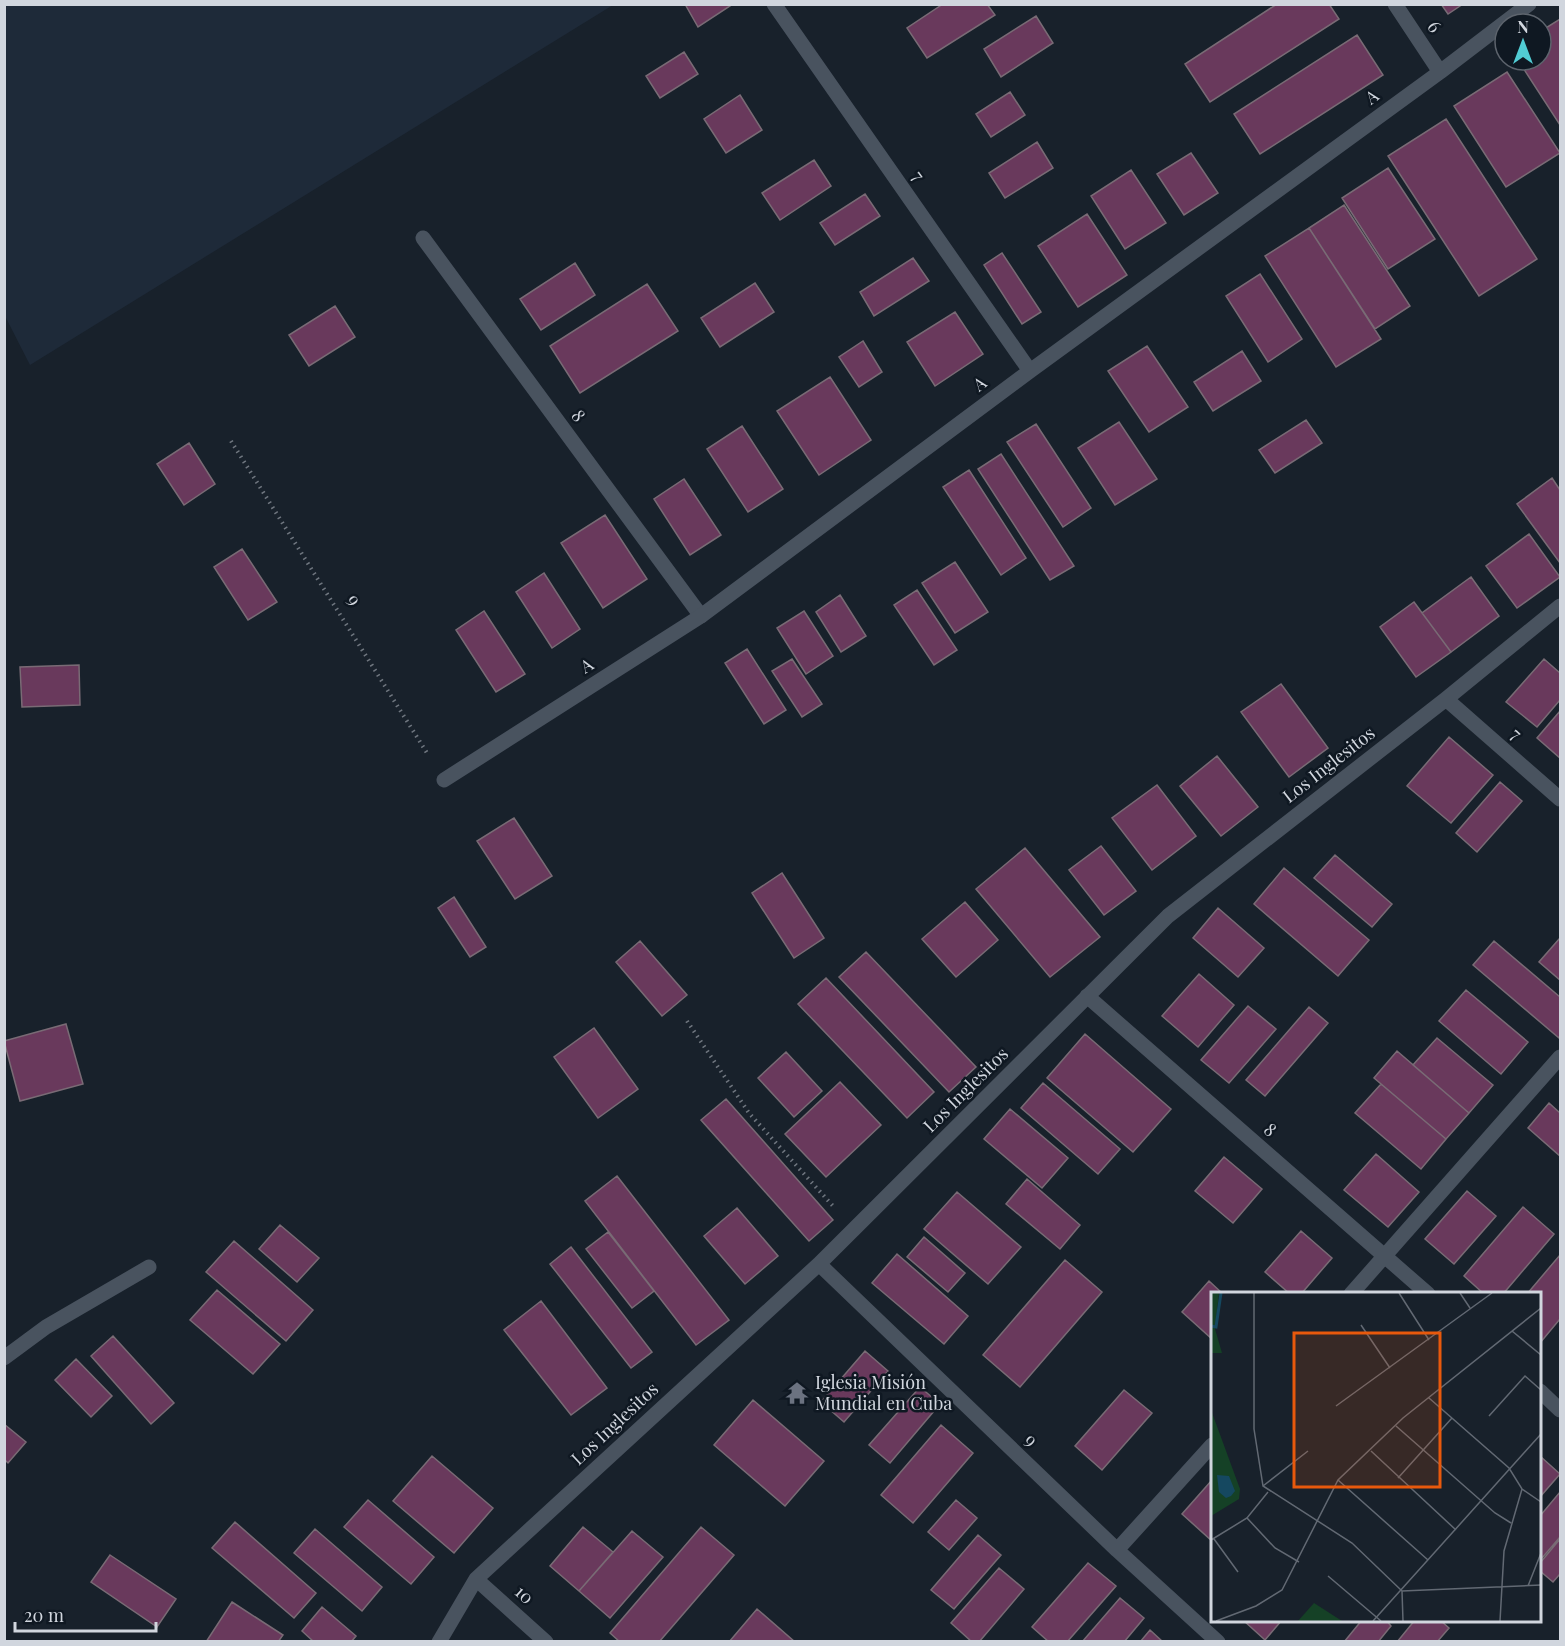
<svg xmlns="http://www.w3.org/2000/svg" width="1565" height="1646" viewBox="0 0 1565 1646" font-family="'Playfair Display',serif">
	<style>
		.built { fill: #1e2a39 }
		.building { fill: #69395c; stroke: #796b75; stroke-width: 1.5 }
		.lines { fill: none; stroke-linecap: round; stroke-linejoin: round }
		.path { stroke: #6f767f; stroke-width: 4; stroke-dasharray: 1.5 4.5; stroke-linecap: butt }
		.lane { stroke: #49535f; stroke-width: 15 }
		.street { stroke: #49535f; stroke-width: 15 }
		.labels { text-anchor: middle; stroke-width: 5; stroke-linejoin: round; paint-order: stroke }
		.street-label { font-size: 18px; fill: #d1d6de; stroke: #0f1822 }
		.poi-label { font-size: 18px; fill: #d1d6de; stroke: #0f1822; text-anchor: start }
		.inset-river { fill: none; stroke: #154860; stroke-width: 3 }
		.inset-road { fill: none; stroke: #626973; stroke-width: 1.5 }
		.view { fill: #e8590c; fill-opacity: 0.15; stroke: #e8590c; stroke-width: 3 }
		.inset-edge { fill: none; stroke: #d1d6de; stroke-width: 3 }
	</style>
	<rect width="100%" height="100%" fill="#18212b"/>
	<path class="built" d="M 5,4 L 613,4 L 613,5 L 30,365 L 5,316 Z"/>
	<path class="building" d="M 685,4 L 733,4 L 698,27 Z
		M 943,4 L 987,4 L 995,15 L 927,58 L 907,28 Z
		M 1277,4 L 1329,4 L 1339,19 L 1210,102 L 1185,64 Z
		M 1441,4 L 1463,4 L 1448,14 Z
		M 1036,16 L 1053,43 L 1001,77 L 984,49 Z
		M 1560,19 L 1560,125 L 1518,60 L 1541,60 L 1541,31 Z
		M 1357,35 L 1383,75 L 1260,154 L 1234,114 Z
		M 684,52 L 698,74 L 660,98 L 646,76 Z
		M 1507,72 L 1560,153 L 1506,187 L 1454,106 Z
		M 1010,92 L 1025,115 L 991,137 L 976,114 Z
		M 740,95 L 762,130 L 726,153 L 704,119 Z
		M 1446,119 L 1537,259 L 1479,296 L 1388,156 Z
		M 1037,142 L 1053,168 L 1005,198 L 989,173 Z
		M 1191,153 L 1218,193 L 1184,215 L 1157,174 Z
		M 814,160 L 831,186 L 780,220 L 762,193 Z
		M 1388,168 L 1435,239 L 1388,269 L 1342,198 Z
		M 1131,170 L 1166,223 L 1125,249 L 1091,196 Z
		M 865,194 L 880,216 L 835,245 L 820,223 Z
		M 1344,205 L 1410,306 L 1375,329 L 1309,228 Z
		M 1087,214 L 1127,275 L 1078,307 L 1038,246 Z
		M 1309,228 L 1381,339 L 1336,367 L 1265,256 Z
		M 1002,253 L 1041,312 L 1022,324 L 984,265 Z
		M 913,258 L 929,281 L 874,316 L 860,292 Z
		M 575,263 L 595,295 L 541,330 L 520,299 Z
		M 1260,274 L 1302,339 L 1268,362 L 1226,296 Z
		M 755,283 L 774,312 L 720,347 L 701,318 Z
		M 647,284 L 678,331 L 580,393 L 550,346 Z
		M 335,306 L 355,337 L 309,366 L 289,335 Z
		M 955,312 L 983,354 L 935,386 L 907,342 Z
		M 863,341 L 882,372 L 859,387 L 839,357 Z
		M 1147,346 L 1188,407 L 1149,432 L 1108,371 Z
		M 1242,351 L 1261,381 L 1213,411 L 1194,382 Z
		M 830,377 L 871,440 L 819,475 L 777,411 Z
		M 1306,420 L 1322,443 L 1275,473 L 1259,450 Z
		M 1119,422 L 1157,479 L 1115,505 L 1078,448 Z
		M 1036,424 L 1091,508 L 1063,527 L 1007,442 Z
		M 742,426 L 783,489 L 748,512 L 707,449 Z
		M 189,443 L 215,484 L 184,505 L 157,464 Z
		M 1001,454 L 1074,566 L 1050,580 L 978,469 Z
		M 969,470 L 1026,558 L 1001,575 L 943,487 Z
		M 1552,478 L 1560,490 L 1560,563 L 1517,504 Z
		M 684,479 L 721,535 L 690,555 L 654,499 Z
		M 605,515 L 647,579 L 603,608 L 561,543 Z
		M 1529,534 L 1560,577 L 1517,608 L 1486,566 Z
		M 242,549 L 277,602 L 248,620 L 214,567 Z
		M 955,562 L 988,612 L 955,633 L 922,583 Z
		M 544,573 L 580,629 L 552,648 L 516,592 Z
		M 1471,577 L 1499,616 L 1451,652 L 1422,613 Z
		M 917,590 L 957,650 L 934,665 L 894,605 Z
		M 840,595 L 866,636 L 841,652 L 816,612 Z
		M 1414,602 L 1451,652 L 1416,677 L 1380,627 Z
		M 484,611 L 525,674 L 496,692 L 456,630 Z
		M 804,611 L 833,656 L 806,674 L 777,628 Z
		M 747,649 L 786,710 L 764,724 L 725,663 Z
		M 792,659 L 822,704 L 802,717 L 772,671 Z
		M 1544,659 L 1560,673 L 1560,700 L 1537,727 L 1506,702 Z
		M 79,665 L 80,705 L 22,707 L 20,667 Z
		M 1281,684 L 1328,748 L 1289,777 L 1241,712 Z
		M 1560,711 L 1560,758 L 1537,738 Z
		M 1449,737 L 1493,775 L 1451,823 L 1407,786 Z
		M 1217,756 L 1258,807 L 1221,836 L 1180,786 Z
		M 1500,782 L 1522,801 L 1477,852 L 1456,833 Z
		M 1157,785 L 1196,836 L 1152,870 L 1112,818 Z
		M 514,818 L 552,876 L 515,899 L 477,841 Z
		M 1101,846 L 1136,891 L 1104,915 L 1069,870 Z
		M 1025,848 L 1100,937 L 1050,977 L 976,889 Z
		M 1335,855 L 1392,904 L 1372,927 L 1314,878 Z
		M 1284,868 L 1369,940 L 1338,976 L 1254,904 Z
		M 782,873 L 824,938 L 794,958 L 752,893 Z
		M 454,897 L 486,947 L 470,957 L 438,908 Z
		M 965,902 L 998,940 L 956,977 L 922,939 Z
		M 1218,908 L 1264,948 L 1238,977 L 1193,938 Z
		M 1560,938 L 1560,980 L 1539,962 Z
		M 640,941 L 687,995 L 662,1016 L 616,962 Z
		M 1494,941 L 1560,997 L 1560,1035 L 1559,1038 L 1473,965 Z
		M 866,952 L 976,1067 L 949,1092 L 839,977 Z
		M 1199,974 L 1234,1005 L 1198,1047 L 1162,1016 Z
		M 826,978 L 934,1092 L 907,1118 L 798,1004 Z
		M 1466,990 L 1528,1042 L 1501,1074 L 1439,1021 Z
		M 1248,1006 L 1276,1029 L 1229,1083 L 1201,1060 Z
		M 1309,1007 L 1328,1023 L 1265,1096 L 1246,1080 Z
		M 66,1024 L 83,1084 L 20,1101 L 4,1041 Z
		M 594,1028 L 638,1089 L 598,1118 L 554,1057 Z
		M 1085,1034 L 1171,1109 L 1133,1152 L 1047,1078 Z
		M 1437,1038 L 1493,1085 L 1469,1113 L 1413,1065 Z
		M 1397,1051 L 1469,1113 L 1446,1139 L 1374,1078 Z
		M 786,1052 L 822,1091 L 794,1117 L 758,1078 Z
		M 840,1082 L 881,1125 L 826,1177 L 785,1134 Z
		M 1043,1083 L 1120,1149 L 1098,1174 L 1021,1108 Z
		M 1381,1084 L 1446,1139 L 1421,1169 L 1355,1113 Z
		M 726,1099 L 833,1220 L 809,1241 L 701,1120 Z
		M 1549,1103 L 1560,1113 L 1560,1156 L 1528,1128 Z
		M 1010,1109 L 1068,1158 L 1042,1188 L 984,1139 Z
		M 1376,1154 L 1419,1192 L 1388,1227 L 1344,1190 Z
		M 1224,1157 L 1262,1189 L 1233,1223 L 1195,1191 Z
		M 617,1176 L 729,1320 L 696,1345 L 585,1201 Z
		M 1027,1179 L 1080,1225 L 1060,1249 L 1006,1204 Z
		M 1467,1191 L 1496,1216 L 1454,1264 L 1425,1239 Z
		M 957,1192 L 1021,1247 L 988,1284 L 924,1229 Z
		M 1523,1207 L 1554,1234 L 1503,1294 L 1484,1294 L 1464,1276 Z
		M 737,1208 L 778,1256 L 745,1284 L 704,1236 Z
		M 280,1225 L 319,1258 L 297,1282 L 259,1249 Z
		M 1301,1231 L 1332,1258 L 1301,1294 L 1290,1294 L 1265,1272 Z
		M 608,1232 L 654,1291 L 632,1308 L 586,1249 Z
		M 924,1237 L 965,1273 L 948,1292 L 907,1257 Z
		M 234,1241 L 313,1310 L 286,1341 L 206,1272 Z
		M 571,1247 L 652,1352 L 631,1368 L 550,1264 Z
		M 897,1254 L 968,1316 L 944,1344 L 872,1283 Z
		M 1560,1255 L 1560,1319 L 1540,1343 L 1540,1294 L 1527,1294 Z
		M 1065,1260 L 1102,1292 L 1020,1387 L 983,1355 Z
		M 1209,1281 L 1223,1294 L 1212,1294 L 1212,1339 L 1182,1312 Z
		M 217,1290 L 280,1344 L 253,1374 L 190,1320 Z
		M 541,1301 L 607,1388 L 571,1415 L 504,1330 Z
		M 113,1336 L 174,1403 L 151,1424 L 91,1356 Z
		M 865,1351 L 888,1371 L 844,1422 L 821,1402 Z
		M 76,1359 L 112,1396 L 91,1417 L 55,1380 Z
		M 920,1387 L 940,1404 L 890,1463 L 869,1445 Z
		M 1124,1390 L 1152,1413 L 1102,1470 L 1075,1446 Z
		M 753,1400 L 824,1461 L 785,1506 L 714,1445 Z
		M 4,1424 L 26,1442 L 8,1463 L 4,1459 Z
		M 941,1425 L 973,1453 L 913,1523 L 881,1495 Z
		M 432,1456 L 493,1508 L 454,1553 L 393,1501 Z
		M 1540,1456 L 1560,1474 L 1540,1497 Z
		M 1212,1480 L 1212,1541 L 1182,1514 Z
		M 1560,1492 L 1560,1537 L 1542,1558 L 1540,1556 L 1540,1516 Z
		M 368,1500 L 434,1557 L 411,1584 L 344,1527 Z
		M 956,1500 L 977,1518 L 949,1550 L 928,1532 Z
		M 235,1522 L 316,1593 L 294,1618 L 212,1548 Z
		M 583,1527 L 613,1552 L 579,1591 L 550,1566 Z
		M 701,1527 L 734,1555 L 659,1642 L 620,1642 L 610,1633 Z
		M 315,1529 L 382,1587 L 362,1611 L 294,1553 Z
		M 632,1531 L 663,1557 L 610,1618 L 579,1591 Z
		M 978,1535 L 1001,1555 L 954,1609 L 931,1590 Z
		M 1560,1539 L 1560,1574 L 1553,1582 L 1540,1571 L 1540,1563 Z
		M 110,1555 L 176,1599 L 157,1627 L 91,1582 Z
		M 1088,1563 L 1116,1586 L 1067,1642 L 1049,1642 L 1032,1627 Z
		M 999,1568 L 1024,1589 L 979,1642 L 972,1642 L 951,1623 Z
		M 1120,1598 L 1144,1618 L 1124,1642 L 1082,1642 Z
		M 232,1602 L 283,1635 L 278,1642 L 206,1642 Z
		M 322,1607 L 356,1636 L 351,1642 L 314,1642 L 302,1631 Z
		M 757,1609 L 795,1642 L 729,1642 Z
		M 1243,1620 L 1282,1620 L 1265,1640 Z
		M 1362,1620 L 1386,1620 L 1391,1626 L 1378,1642 L 1344,1642 Z
		M 1415,1620 L 1440,1620 L 1449,1628 L 1437,1642 L 1397,1642 Z
		M 1150,1630 L 1163,1642 L 1140,1642 Z"/>
	<g class="lines">
		<path class="path" d="M 231,441 L 427,753
			M 687,1021 L 749,1113 L 833,1206"/>
		<path class="lane" d="M 423,238 L 701,616"/>
		<path class="street" d="M 774,4 L 1030,371
			M 1395,4 L 1440,72
			M 1446,699 L 1560,799
			M 444,780 L 701,616 L 1030,371 L 1440,72 L 1529,4
			M 1087,996 L 1428,1294
			M 819,1264 L 1117,1550 L 1218,1642
			M 1351,1294 L 1560,1057
			M 4,1358 L 46,1327 L 149,1267
			M 1540,1391 L 1560,1410
			M 1117,1550 L 1212,1445
			M 476,1579 L 546,1642
			M 439,1642 L 476,1579 L 819,1264 L 1168,916 L 1446,699 L 1560,606"/>
	</g>
	<defs>
		<g id="temple-bare" transform="scale(1.8)"><path d="M0-6L5-2H3V0L6.5 2.5H4V6H1.5V3h-3V6H-4V2.5H-6.5L-3 0V-2H-5Z" fill="#6b7280" stroke="#0f1822" stroke-width="2.5" paint-order="stroke"/></g>
	</defs>
	<g fill-rule="evenodd">
		<use href="#temple-bare" x="797" y="1393"/>
	</g>
	<g class="labels">
		<g class="street-label">
			<text transform="translate(1434 27) rotate(56)" y="6">6</text>
			<text transform="translate(1372 97) rotate(-36)" y="6">A</text>
			<text transform="translate(918 176) rotate(55)" y="6">7</text>
			<text transform="translate(980 384) rotate(-37)" y="6">A</text>
			<text transform="translate(578 416) rotate(54)" y="6">8</text>
			<text transform="translate(354 600) rotate(58)" y="6">9</text>
			<text transform="translate(587 666) rotate(-32)" y="6">A</text>
			<text transform="translate(1516 734) rotate(41)" y="6">7</text>
			<text transform="translate(1329 765) rotate(-38)" y="6">Los Inglesitos</text>
			<text transform="translate(966 1090) rotate(-45)" y="6">Los Inglesitos</text>
			<text transform="translate(1270 1130) rotate(41)" y="6">8</text>
			<text transform="translate(615 1424) rotate(-43)" y="6">Los Inglesitos</text>
			<text transform="translate(1031 1440) rotate(44)" y="6">9</text>
			<text transform="translate(524 1595) rotate(42)" y="6">10</text>
		</g>
		<g class="poi-label">
			<text x="815" y="1389">Iglesia Misión<tspan x="815" dy="21">Mundial en Cuba</tspan></text>
		</g>
	</g>
	<g transform="translate(1211 1292)">
		<rect width="330" height="330" fill="#18212b"/>
		<path d="M 0,1 L 8,1 L 4,37 L 11,61 L 0,61 ZM 0,118 L 29,197 L 28,207 L 0,224 ZM 103,311 L 131,329 L 87,329 Z" fill="#154126"/>
		<path d="M 6,183 L 18,184 L 24,199 L 20,204 L 15,206 L 8,200 Z" fill="#154860"/>
		<path class="inset-river" d="M 0,34 L 5,35 L 10,1"/>
		<path class="inset-road" d="M 43,1 L 43,137 L 52,194 L 141,251 L 191,299M 188,1 L 218,48M 249,1 L 259,16M 150,33 L 179,76M 301,39 L 330,63M 218,106 L 298,176 L 311,197 L 330,210M 125,114 L 281,1M 278,124 L 314,84 L 330,98M 185,134 L 284,221 L 300,231M 160,159 L 245,238M 187,186 L 241,126M 127,188 L 217,268M 52,194 L 97,159M 36,226 L 64,256 L 88,270M 3,247 L 27,280M 0,248 L 36,226 L 57,200M 117,284 L 170,329M 317,294 L 330,261M 191,299 L 330,293M 191,299 L 192,329M 5,329 L 45,314 L 71,298 L 127,188 L 192,126 L 330,16M 162,329 L 330,142M 289,329 L 293,259 L 311,197"/>
		<path class="view" d="M 83,41 L 229,41 L 229,195 L 83,195 Z"/>
		<rect width="330" height="330" class="inset-edge"/>
	</g>
	<rect width="1565" height="1646" fill="none" stroke="#d1d6de" stroke-width="12"/>
	<g transform="translate(1523 42)"><circle r="28" fill="#0f1822" stroke="#5d646d" stroke-width="1.5"/>
	<path d="M0-4.5L10 22L0 15L-10 22Z" fill="#51ccd4"/>
	<text y="-9" font-size="16" font-weight="bold" text-anchor="middle" fill="#d1d6de">N</text>
	</g>
	<path d="M15 1622v9h141v-9" fill="none" stroke="#d1d6de" stroke-width="3"/>
	<text x="24" y="1622" font-size="18" fill="#d1d6de" stroke="#0f1822" stroke-width="4.5" paint-order="stroke">20 m</text>
</svg>
